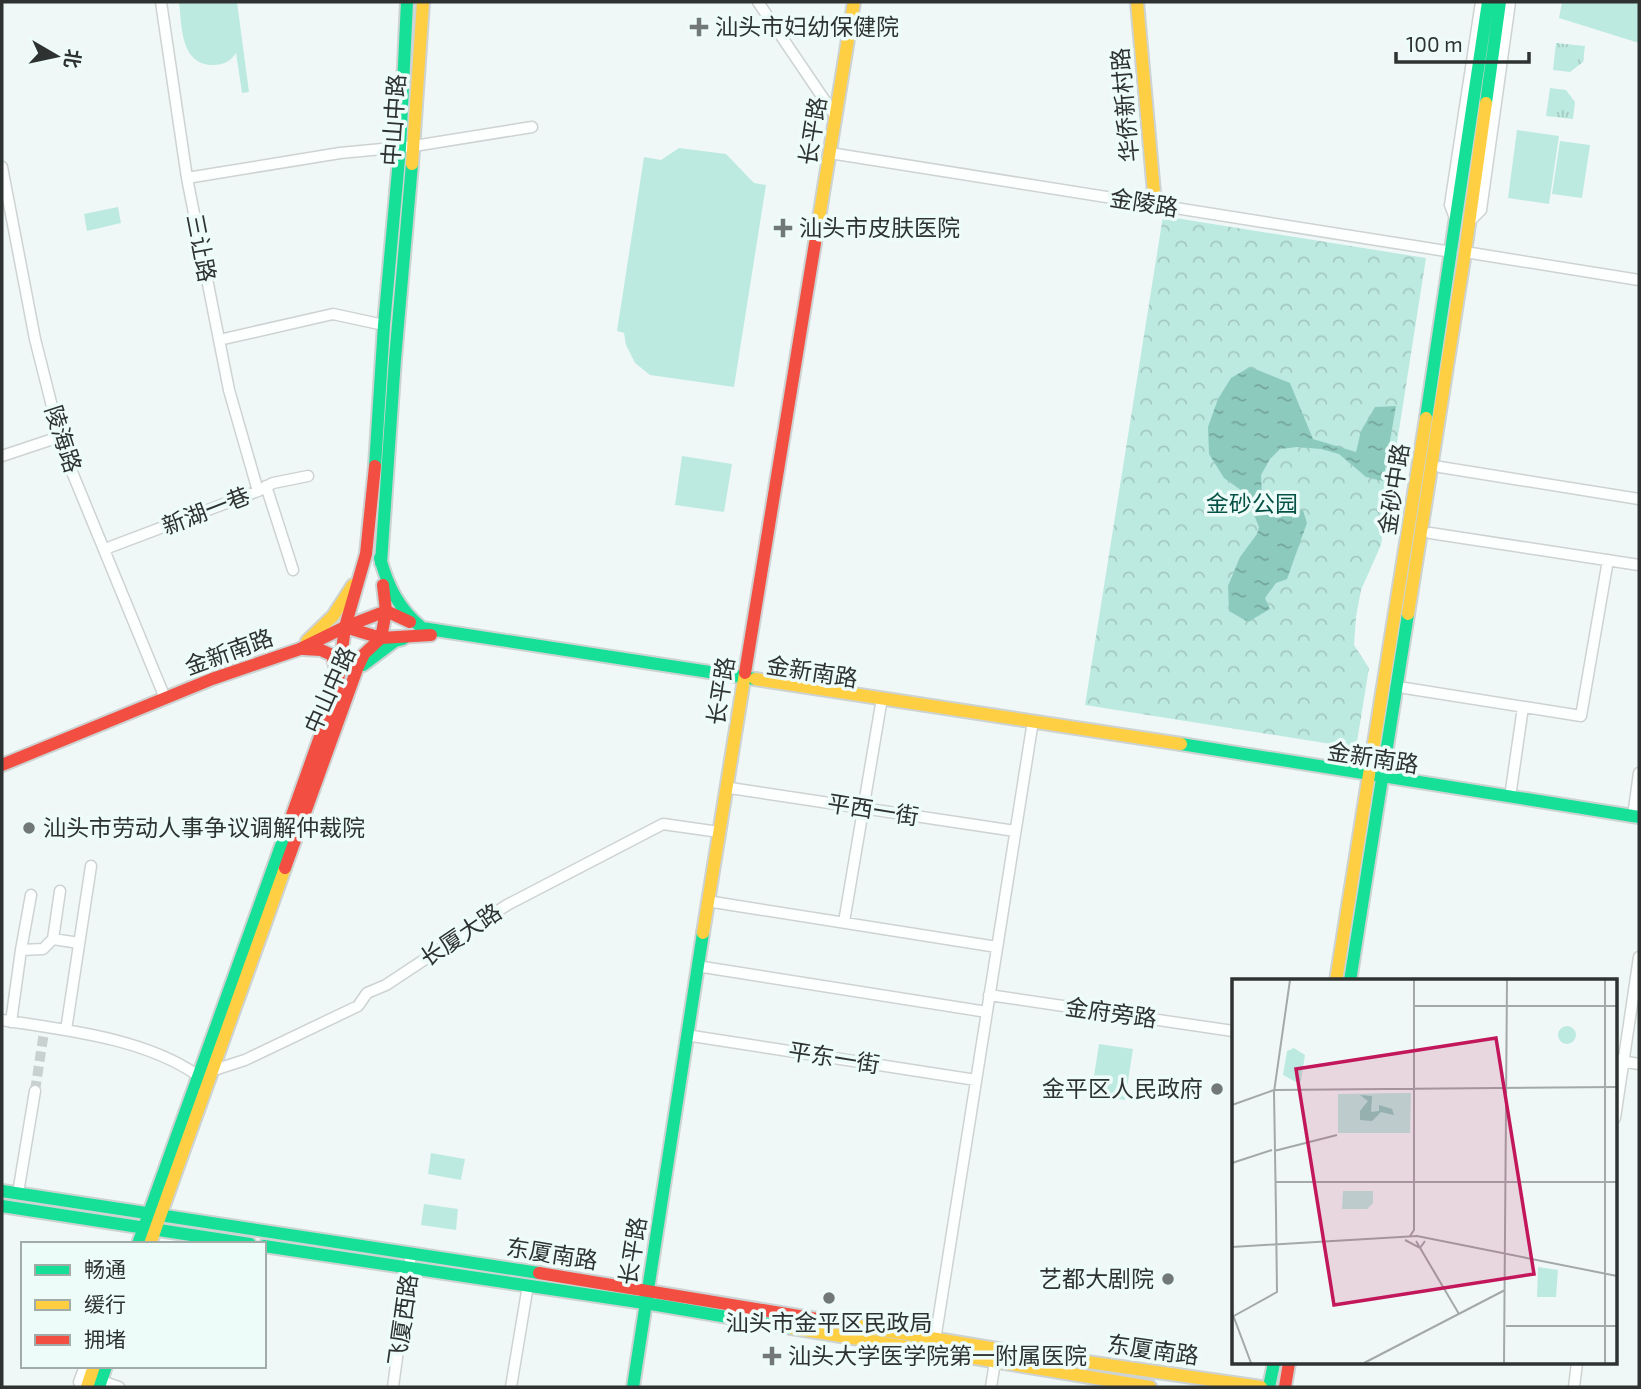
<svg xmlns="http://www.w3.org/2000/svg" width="1641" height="1389" viewBox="0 0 1641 1389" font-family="'Exo 2','Noto Sans SC',sans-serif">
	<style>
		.grass { fill: url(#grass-tufts) }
		.park { fill: url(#park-crowns) }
		.pitch { fill: #bdeae0 }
		.water { fill: url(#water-ripples) }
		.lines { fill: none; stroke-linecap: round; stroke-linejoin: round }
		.street-tunnel { stroke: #c9d1d0; stroke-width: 10; stroke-dasharray: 10 5; stroke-linecap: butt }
		.street-casing { stroke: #cdd3d2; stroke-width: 13 }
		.fast-casing { stroke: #cdd3d2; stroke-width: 16 }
		.slow-casing { stroke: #cdd3d2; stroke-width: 16 }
		.jam-casing { stroke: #cdd3d2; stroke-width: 16 }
		.street { stroke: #fdfefe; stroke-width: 10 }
		.fast { stroke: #16e098; stroke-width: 12 }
		.slow { stroke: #ffcf43; stroke-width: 12 }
		.jam { stroke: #f24e42; stroke-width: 12 }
		.poi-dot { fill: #727877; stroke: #edfcf8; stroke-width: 2.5 }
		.labels { text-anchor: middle; stroke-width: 7; stroke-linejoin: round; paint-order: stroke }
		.poi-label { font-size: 23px; fill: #2e3332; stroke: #edfcf8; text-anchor: start }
		.street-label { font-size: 23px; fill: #2e3332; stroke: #edfcf8 }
		.park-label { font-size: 23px; fill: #055146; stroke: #edfcf8 }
		.inset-road { fill: none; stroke: #a2a9a8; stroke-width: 2 }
		.view { fill: #c2185b; fill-opacity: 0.15; stroke: #c2185b; stroke-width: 3.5 }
		.inset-edge { fill: none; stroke: #2e3332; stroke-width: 3.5 }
	</style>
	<defs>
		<pattern id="grass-tufts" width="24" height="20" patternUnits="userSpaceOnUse" patternTransform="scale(1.75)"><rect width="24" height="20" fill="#bdeae0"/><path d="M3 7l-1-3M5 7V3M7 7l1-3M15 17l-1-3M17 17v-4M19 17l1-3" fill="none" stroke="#a3c9c1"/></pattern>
		<pattern id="park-crowns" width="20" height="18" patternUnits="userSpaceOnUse" patternTransform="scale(1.75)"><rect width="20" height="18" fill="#bdeae0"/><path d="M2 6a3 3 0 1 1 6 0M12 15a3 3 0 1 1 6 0" fill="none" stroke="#a3c9c1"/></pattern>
		<pattern id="water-ripples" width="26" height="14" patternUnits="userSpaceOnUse" patternTransform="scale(1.75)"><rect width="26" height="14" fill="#8dcabe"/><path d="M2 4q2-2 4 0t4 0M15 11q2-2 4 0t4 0" fill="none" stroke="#74a59b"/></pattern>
	</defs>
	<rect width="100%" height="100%" fill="#f0f8f7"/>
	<path class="grass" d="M 1556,43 L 1585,46 L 1583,62 L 1570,72 L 1553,70 Z
		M 1550,88 L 1566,90 L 1575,102 L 1573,119 L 1546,116 Z"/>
	<path class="park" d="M 1163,216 L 1426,258 L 1381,545 L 1361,590 L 1356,617 L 1354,645 L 1369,668 L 1356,748 L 1085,705 Z"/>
	<path class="pitch" d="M 179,2 L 237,2 L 249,92 L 242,93 L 236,53 C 231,61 224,65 213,65 C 180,65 182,25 179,2 Z
		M 1562,2 L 1639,2 L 1639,43 L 1559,18 Z
		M 1517,130 L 1559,136 L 1549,204 L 1508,198 Z
		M 1560,141 L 1590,145 L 1582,198 L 1552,194 Z
		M 679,148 L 726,154 L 754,183 L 766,185 L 734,387 L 650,375 L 635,363 L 626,345 L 624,333 L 617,331 L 644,157 L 661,160 Z
		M 118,207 L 121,223 L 87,231 L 84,214 Z
		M 682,456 L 732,464 L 724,512 L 675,505 Z
		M 1099,1044 L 1133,1049 L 1125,1100 L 1091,1095 Z
		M 431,1153 L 465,1159 L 461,1180 L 428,1174 Z
		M 424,1204 L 458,1209 L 456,1230 L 421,1225 Z"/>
	<path class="water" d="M 1250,367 L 1290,383 L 1313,439 L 1356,452 L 1361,431 L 1375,407 L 1396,406 L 1383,481 L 1366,477 L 1339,454 L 1321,449 L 1297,447 L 1280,449 L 1270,459 L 1261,475 L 1262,496 L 1275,518 L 1303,510 L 1307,523 L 1287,579 L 1276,583 L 1265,598 L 1270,609 L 1248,622 L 1229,611 L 1228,586 L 1240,557 L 1257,534 L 1259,527 L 1245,493 L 1224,478 L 1209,454 L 1208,427 L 1218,399 L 1231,378 Z"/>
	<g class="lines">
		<path class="street-tunnel" d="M 35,1091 L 44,1032"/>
		<g class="street-casing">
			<path id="street" d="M 161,2 L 187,178 L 229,390 L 258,491
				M 758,2 L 836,117
				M 836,154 L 1452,252
				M 2,167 L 35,339 L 63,450 L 165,698
				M 187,178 L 340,153 L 414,146 L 532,127
				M 1455,218 L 1450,205 L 1481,2
				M 1470,221 L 1481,210 L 1510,2
				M 1465,252 L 1639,280
				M 219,340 L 333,314 L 384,325
				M 2,456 L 59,437
				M 1440,467 L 1639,499
				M 266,486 L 293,570
				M 1430,533 L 1639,565
				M 105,549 L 258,491 L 273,483 L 308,476
				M 1405,688 L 1581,716 L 1608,560
				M 730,788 L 1015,831
				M 1510,797 L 1523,707
				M 1637,818 L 1633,816 L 1639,773
				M 713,902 L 997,947
				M 844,922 L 881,704
				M 53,939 L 60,891
				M 21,950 L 31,895
				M 703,967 L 987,1012
				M 989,995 L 1233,1031
				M 2,1020 C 65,1030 144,1038 197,1075
				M 11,1022 L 21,950 L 43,949 L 53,939 L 79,943
				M 66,1030 L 91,866
				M 692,1036 L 976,1080
				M 1615,1060 L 1639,1064
				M 211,1071 L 245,1060 L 358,1006 L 367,993 L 386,985 L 507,905 L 663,824 L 719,832
				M 1615,1118 L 1639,957
				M 18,1193 L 35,1091
				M 933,1353 L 1032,727
				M 101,1381 L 119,1387
				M 81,1387 L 79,1382 L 85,1366
				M 393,1387 L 411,1254
				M 511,1387 L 528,1285
				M 991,1387 L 997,1349
				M 1574,1387 L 1577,1363"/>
		</g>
		<g class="fast-casing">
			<path id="fast" d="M 1486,103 L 1500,2
				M 1426,418 L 1488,2
				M 375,466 L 384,325 L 400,148 L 407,2
				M 380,558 C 388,587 399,609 422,628 L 755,679
				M 381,563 L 395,359 L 412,164
				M 363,665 L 395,641 L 403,639
				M 1181,744 L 1639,817
				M 1350,981 L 1408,614
				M 2,1191 L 539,1273
				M 2,1206 L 250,1244
				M 138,1244 L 286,832
				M 264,1246 L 651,1304 L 792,1328
				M 99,1387 L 106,1366
				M 633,1387 L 703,933
				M 1269,1387 L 1274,1363"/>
		</g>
		<g class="slow-casing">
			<path id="slow" d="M 1137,2 L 1155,204
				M 412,164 L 423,2
				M 815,243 L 854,2
				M 1408,614 L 1465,252 L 1486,103
				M 307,641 L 333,616 L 353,585
				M 755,679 L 1181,744
				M 703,933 L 745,673
				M 1336,981 L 1426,418
				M 150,1244 L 285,868
				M 817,1319 L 997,1349 L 1261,1387
				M 792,1328 L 1150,1387
				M 87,1387 L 94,1366"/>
		</g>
		<g class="jam-casing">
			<path id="jam" d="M 345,627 L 381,638 L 431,635
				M 303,649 L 321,650 L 332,655 L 336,669
				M 745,673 L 815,243
				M 2,765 L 212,679 L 300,649 L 345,627 L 386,611 L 410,622
				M 286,832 L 337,689 L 345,627 L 366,554 L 375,466
				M 285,868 L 357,669 L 364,654 L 381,638 L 386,611 L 383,585
				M 539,1273 L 817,1319
				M 1285,1387 L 1289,1363"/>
		</g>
		<use href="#street" class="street"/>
		<use href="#fast" class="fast"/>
		<use href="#slow" class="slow"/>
		<use href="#jam" class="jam"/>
	</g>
	<g class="poi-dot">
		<path d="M695.5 16.5h7v7h7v7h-7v7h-7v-7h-7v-7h7z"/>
		<path d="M779.5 217.5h7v7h7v7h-7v7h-7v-7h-7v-7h7z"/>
		<circle cx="29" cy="828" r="7"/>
		<circle cx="1217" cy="1089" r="7"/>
		<circle cx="1168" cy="1279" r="7"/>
		<circle cx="829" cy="1298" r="7"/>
		<path d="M768.5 1345.5h7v7h7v7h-7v7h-7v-7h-7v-7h7z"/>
	</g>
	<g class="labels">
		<g class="poi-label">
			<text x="715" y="35">汕头市妇幼保健院</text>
			<text x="799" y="236">汕头市皮肤医院</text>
			<text x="43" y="836">汕头市劳动人事争议调解仲裁院</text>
			<text x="1203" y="1097" text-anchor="end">金平区人民政府</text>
			<text x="1154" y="1287" text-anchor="end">艺都大剧院</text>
			<text x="829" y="1331" text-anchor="middle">汕头市金平区民政局</text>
			<text x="788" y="1364">汕头大学医学院第一附属医院</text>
		</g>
		<g class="street-label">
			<text transform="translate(1125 105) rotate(-95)" y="8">华侨新村路</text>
			<text transform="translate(394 120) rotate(-86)" y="8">中山中路</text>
			<text transform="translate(813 131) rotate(-81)" y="8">长平路</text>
			<text transform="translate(1144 203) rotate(9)" y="8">金陵路</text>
			<text transform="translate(201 248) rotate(79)" y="8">三让路</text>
			<text transform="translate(63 439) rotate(72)" y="8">陵海路</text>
			<text transform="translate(1394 489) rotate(-81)" y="8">金砂中路</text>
			<text transform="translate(206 511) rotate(-21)" y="8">新湖一巷</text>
			<text transform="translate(229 652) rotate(-20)" y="8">金新南路</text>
			<text transform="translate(812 672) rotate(9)" y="8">金新南路</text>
			<text transform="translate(330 690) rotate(-66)" y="8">中山中路</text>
			<text transform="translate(721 691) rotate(-81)" y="8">长平路</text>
			<text transform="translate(1373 758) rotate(9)" y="8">金新南路</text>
			<text transform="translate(873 810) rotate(9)" y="8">平西一街</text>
			<text transform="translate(461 935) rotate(-34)" y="8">长厦大路</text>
			<text transform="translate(1111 1013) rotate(8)" y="8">金府旁路</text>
			<text transform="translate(834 1058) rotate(9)" y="8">平东一街</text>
			<text transform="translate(633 1251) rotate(-81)" y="8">长平路</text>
			<text transform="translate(552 1254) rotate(9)" y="8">东厦南路</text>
			<text transform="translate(403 1320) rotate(-82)" y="8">飞厦西路</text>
			<text transform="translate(1153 1350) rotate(8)" y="8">东厦南路</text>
		</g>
		<g class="park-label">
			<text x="1252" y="512">金砂公园</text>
		</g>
	</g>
	<g transform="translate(1232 979)">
		<rect width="385" height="385" fill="#f0f8f7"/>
		<path d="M326 56a9 9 0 1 1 18 0a9 9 0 1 1-18 0ZM 167,114 L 179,114 L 178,154 L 106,154 L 106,115 ZM 306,288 L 326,291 L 324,318 L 305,318 Z" fill="#bdeae0"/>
		<path d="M 62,69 L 73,76 L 69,102 L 64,103 L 51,96 L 55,72 ZM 111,212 L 141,212 L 141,224 L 135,230 L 110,230 Z" fill="#bdeae0"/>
		<path d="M 128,116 L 140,117 L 139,133 L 147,132 L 147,126 L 160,130 L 162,136 L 149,133 L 140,142 L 128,141 L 128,132 L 136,122 Z" fill="#8dcabe"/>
		<path class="inset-road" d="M 373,1 L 373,384M 183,27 L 385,27M 0,126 L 42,111 L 385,108M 42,172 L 105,156M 0,184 L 40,171M 43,203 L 385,203M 44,233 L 42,113 L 58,1M 178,257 L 182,251 L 182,1M 173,261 L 188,269 L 193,262M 184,262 L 227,335M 0,268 L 185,257 L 385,297M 1,336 L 19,384M 0,338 L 45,313 L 44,233M 274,347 L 385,347M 132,384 L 273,311M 272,384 L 275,1"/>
		<path class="view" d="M 264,59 L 302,295 L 102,326 L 64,90 Z"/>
		<rect width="385" height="385" class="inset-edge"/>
	</g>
	<rect width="1641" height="1389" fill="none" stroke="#2e3332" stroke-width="7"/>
	<rect x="21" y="1242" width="245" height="126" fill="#edfcf8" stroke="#a1aca9" stroke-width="2"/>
	<rect x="35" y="1265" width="35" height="10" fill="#16e098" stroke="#a1aca9" stroke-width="2"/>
	<text x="84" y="1277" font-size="21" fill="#2e3332">畅通</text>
	<rect x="35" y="1300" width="35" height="10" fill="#ffcf43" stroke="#a1aca9" stroke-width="2"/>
	<text x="84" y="1312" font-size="21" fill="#2e3332">缓行</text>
	<rect x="35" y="1335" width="35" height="10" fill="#f24e42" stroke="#a1aca9" stroke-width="2"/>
	<text x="84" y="1347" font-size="21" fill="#2e3332">拥堵</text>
	<g transform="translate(56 56) rotate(99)" stroke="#edfcf8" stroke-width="5" paint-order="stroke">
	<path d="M0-5L12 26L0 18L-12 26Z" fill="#2e3332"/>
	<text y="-10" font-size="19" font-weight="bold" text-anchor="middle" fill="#2e3332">北</text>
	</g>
	<path d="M1396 52v10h133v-10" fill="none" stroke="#2e3332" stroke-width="3.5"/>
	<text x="1406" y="52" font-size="21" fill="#2e3332" stroke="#edfcf8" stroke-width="5" paint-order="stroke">100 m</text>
</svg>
